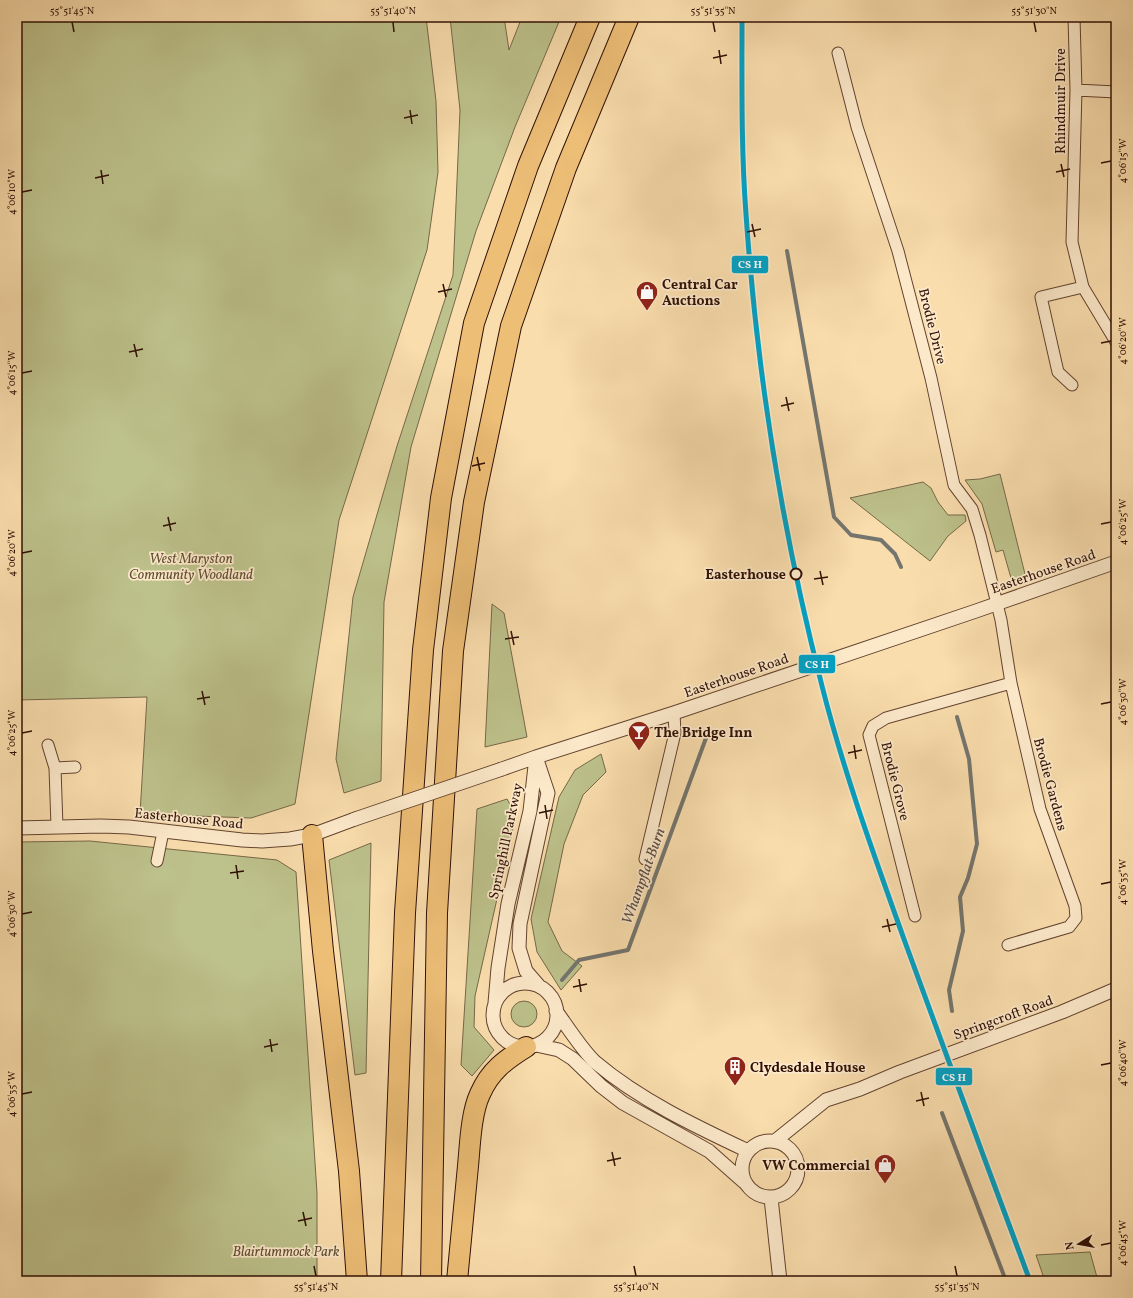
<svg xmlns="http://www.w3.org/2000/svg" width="1133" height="1298" viewBox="0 0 1133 1298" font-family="Vollkorn,serif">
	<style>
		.green { fill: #bdc18b; stroke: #766848 }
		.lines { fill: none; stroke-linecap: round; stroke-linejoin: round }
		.stream { stroke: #74756f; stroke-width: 4 }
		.minor-casing { stroke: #62432f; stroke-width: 13 }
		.tertiary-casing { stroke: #62432f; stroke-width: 15 }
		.motorway-casing { stroke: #301005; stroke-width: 22 }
		.minor { stroke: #fce9ca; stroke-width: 11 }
		.tertiary { stroke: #fce9ca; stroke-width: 13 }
		.motorway { stroke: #edbe76; stroke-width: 20 }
		.tertiary-bridge-casing { stroke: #62432f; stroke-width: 15; stroke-linecap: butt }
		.tertiary-bridge { stroke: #fce9ca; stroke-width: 13 }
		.rail-1-casing { stroke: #fce9ca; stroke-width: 8 }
		.rail-1 { stroke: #02a1c4; stroke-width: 5 }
		.ticks { fill: none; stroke: #301005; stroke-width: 1.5 }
		.stop-dot { fill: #fce9ca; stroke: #301005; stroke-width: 2 }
		.labels { text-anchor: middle; stroke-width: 3.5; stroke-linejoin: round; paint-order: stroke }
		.street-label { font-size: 14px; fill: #301005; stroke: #fce9ca }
		.poi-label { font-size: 14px; font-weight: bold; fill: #301005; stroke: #fce9ca; text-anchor: start }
		.park-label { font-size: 14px; font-style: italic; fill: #614e34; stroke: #fce9ca }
		.stop-label { font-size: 14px; font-weight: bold; fill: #301005; stroke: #fce9ca; text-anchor: end }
		.water-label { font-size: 15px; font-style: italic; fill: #584b43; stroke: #fce9ca }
		.line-badge { stroke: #fce9ca; stroke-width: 1.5 }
		.badge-label { font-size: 11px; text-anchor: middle; font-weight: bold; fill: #fff }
		.neatline { fill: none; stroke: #301005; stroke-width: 1.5 }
		.ticks-label { font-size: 10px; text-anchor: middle; fill: #301005 }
	</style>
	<rect width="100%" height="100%" fill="#faddad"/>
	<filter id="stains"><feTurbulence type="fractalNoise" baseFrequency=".005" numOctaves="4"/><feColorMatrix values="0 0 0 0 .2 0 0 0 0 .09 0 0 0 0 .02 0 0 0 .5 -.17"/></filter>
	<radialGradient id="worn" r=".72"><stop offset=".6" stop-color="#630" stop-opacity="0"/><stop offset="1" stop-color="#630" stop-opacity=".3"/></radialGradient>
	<path class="green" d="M 17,17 L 426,17 L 436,101 L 438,172 L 427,250 L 339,520 L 295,804 L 251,818 L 140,814 L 147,697 L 17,700 Z
		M 450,17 L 504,17 L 509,50 L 522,17 L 561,17 L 515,127 L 476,231 L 411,447 L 384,602 L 381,781 L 344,793 L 336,759 L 353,597 L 397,446 L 453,275 L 460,110 Z
		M 1000,474 L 1026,578 L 1019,582 L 1017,578 L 1013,580 L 1011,578 L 1003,550 L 996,552 L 982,504 L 965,480 L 980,479 Z
		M 923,482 L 931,488 L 938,502 L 948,515 L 965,515 L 966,521 L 948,536 L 930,561 L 850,498 Z
		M 492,604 L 504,613 L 527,737 L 485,747 Z
		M 601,754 L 606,772 L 583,795 L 564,844 L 548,922 L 562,951 L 582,966 L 561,990 L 537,952 L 531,919 L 559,797 L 575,770 Z
		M 507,799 L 516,815 L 475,996 L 474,1027 L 494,1050 L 472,1076 L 461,1065 L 477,809 Z
		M 90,841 L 277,860 L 296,872 L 317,1193 L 317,1281 L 17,1281 L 17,842 Z
		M 371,843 L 366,1073 L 355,1075 L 329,860 Z
		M511 1014a13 13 0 1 1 26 0a13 13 0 1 1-26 0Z
		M 1090,1252 L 1098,1281 L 1045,1281 L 1036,1255 Z"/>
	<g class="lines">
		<path class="stream" d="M 787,251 L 834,517 L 851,535 L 881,540 L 895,554 L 901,567
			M 562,980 L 579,960 L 628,950 L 706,738
			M 952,1011 L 949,990 L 963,931 L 960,897 L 968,878 L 977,844 L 969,759 L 957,717
			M 942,1113 L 1006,1281"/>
		<g class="minor-casing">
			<path id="minor" d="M 1074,17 L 1076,90 L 1072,242 L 1083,287 L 1116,342
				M 838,53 L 857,127 L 898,251 L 931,378 L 954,485 L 972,509 L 980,535 L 1001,620 L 1011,683 L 1040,809 L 1075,906 L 1076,918 L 1069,927 L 1008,945
				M 1076,90 L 1116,92
				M 1072,385 L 1058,372 L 1041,297 L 1083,287
				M 48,745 L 55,768 L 57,827
				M 55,768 L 75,767
				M 645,859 L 675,733 L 674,713
				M 157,861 L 163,832
				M 915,916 L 869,735 L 873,726 L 886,718 L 1011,683"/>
		</g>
		<g class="tertiary-casing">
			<path id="tertiary" d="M 538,763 L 548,793 L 520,924 L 519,948 L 526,971 L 539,986
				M 502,769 L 536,757 L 674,713 L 976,611 L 1116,562
				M 17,828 L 101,826 L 129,827 L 242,840 L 262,841 L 290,839 L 312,835 L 355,819
				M493 1015a32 32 0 1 1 64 0a32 32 0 1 1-64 0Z
				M 495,1003 L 498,968 L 508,904 L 530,811 L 536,757
				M 556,1011 C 567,1026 582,1050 595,1062 C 640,1100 695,1126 748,1151
				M 536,1045 L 559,1050 L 573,1059 L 601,1086 L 623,1103 L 709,1151 L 744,1182
				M742 1169a28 28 0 1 1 56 0a28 28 0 1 1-56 0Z
				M 775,1141 L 826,1100 L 860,1089 L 900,1072 L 1062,1012 L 1116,989
				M 771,1198 L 780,1281"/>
		</g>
		<g class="motorway-casing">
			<path id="motorway" d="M 312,835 L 323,951 L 349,1171 L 357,1281
				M 391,1281 L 405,913 L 423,650 L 441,498 L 474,323 L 528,166 L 590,17
				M 431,1281 L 437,913 L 453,651 L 474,502 L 511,326 L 566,168 L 629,17
				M 457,1281 C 461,1243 464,1204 468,1166 C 470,1145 471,1113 480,1094 C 490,1071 505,1060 526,1047"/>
		</g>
		<use href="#minor" class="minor"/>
		<use href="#tertiary" class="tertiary"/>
		<use href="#motorway" class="motorway"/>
		<g class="tertiary-bridge-casing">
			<path id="tertiary-bridge" d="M 355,819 L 502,769"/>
		</g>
		<use href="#tertiary-bridge" class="tertiary-bridge"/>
		<g class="rail-1-casing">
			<path id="rail-1" d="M 742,17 C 742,83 741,148 746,214 C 757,374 782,531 822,686 C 844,773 875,858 905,942 C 946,1056 988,1168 1030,1281"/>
		</g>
		<use href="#rail-1" class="rail-1"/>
	</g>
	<path class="ticks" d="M 72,22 L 74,32M 393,22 L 394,32M 713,22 L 715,32M 1034,22 L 1036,32M 719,50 L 721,64M 713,58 L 727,55M 410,110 L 412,124M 404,118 L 418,115M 1101,163 L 1111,161M 1061,164 L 1064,177M 101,170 L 103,184M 1056,172 L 1070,169M 95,178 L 109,175M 22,192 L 32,190M 752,224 L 755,237M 747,232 L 761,229M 443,284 L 446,297M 438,292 L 452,289M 1101,343 L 1111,341M 134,344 L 137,357M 129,352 L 143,349M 22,373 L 32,371M 786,397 L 789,411M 781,406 L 794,403M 477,457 L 480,471M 472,466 L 485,463M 168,517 L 171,531M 1101,524 L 1111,522M 163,526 L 176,523M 22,553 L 32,551M 820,571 L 823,585M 814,579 L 828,577M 511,631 L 514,645M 505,639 L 519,637M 202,691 L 205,705M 197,699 L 210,697M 1101,704 L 1111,702M 22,733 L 32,731M 854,745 L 856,759M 848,753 L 862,750M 545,805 L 547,819M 539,813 L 553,810M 236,865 L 238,879M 230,873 L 244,871M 1101,884 L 1111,882M 22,914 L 32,912M 887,919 L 890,932M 882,927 L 896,924M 579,979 L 581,992M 573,987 L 587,984M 270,1039 L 272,1052M 264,1047 L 278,1044M 1101,1065 L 1111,1063M 921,1092 L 924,1106M 22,1094 L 32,1092M 916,1101 L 929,1098M 612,1152 L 615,1166M 607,1161 L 621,1158M 303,1212 L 306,1226M 298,1221 L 312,1218M 1101,1245 L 1111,1243M 314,1266 L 316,1276M 634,1266 L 636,1276M 955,1266 L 957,1276"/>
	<defs>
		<g id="shop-pin" transform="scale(1.15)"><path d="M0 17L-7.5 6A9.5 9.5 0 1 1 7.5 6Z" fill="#8f2418" stroke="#fce9ca"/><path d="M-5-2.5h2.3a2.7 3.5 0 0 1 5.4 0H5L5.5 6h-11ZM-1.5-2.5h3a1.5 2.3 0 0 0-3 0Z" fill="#fff"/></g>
		<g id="bar-pin" transform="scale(1.15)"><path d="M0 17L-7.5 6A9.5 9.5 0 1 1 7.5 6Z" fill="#8f2418" stroke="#fce9ca"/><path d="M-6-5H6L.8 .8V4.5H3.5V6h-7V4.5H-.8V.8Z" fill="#fff"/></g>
		<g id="building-pin" transform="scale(1.15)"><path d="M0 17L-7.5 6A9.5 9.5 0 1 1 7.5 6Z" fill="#8f2418" stroke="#fce9ca"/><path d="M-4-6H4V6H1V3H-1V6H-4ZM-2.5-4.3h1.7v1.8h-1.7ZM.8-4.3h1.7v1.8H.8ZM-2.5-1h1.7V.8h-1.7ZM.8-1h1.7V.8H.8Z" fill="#fff"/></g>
	</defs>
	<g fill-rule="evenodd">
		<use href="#shop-pin" x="647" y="292"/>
		<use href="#bar-pin" x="639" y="732"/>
		<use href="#building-pin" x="735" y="1067"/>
		<use href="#shop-pin" x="885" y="1165"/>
	</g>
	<circle class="stop-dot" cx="796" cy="574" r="5.5"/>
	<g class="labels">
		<g class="street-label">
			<text transform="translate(1060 101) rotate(-90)" y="5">Rhindmuir Drive</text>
			<text transform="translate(933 326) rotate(76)" y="5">Brodie Drive</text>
			<text transform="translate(1043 571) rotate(-19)" y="5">Easterhouse Road</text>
			<text transform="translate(736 675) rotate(-19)" y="5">Easterhouse Road</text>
			<text transform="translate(896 781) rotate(76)" y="5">Brodie Grove</text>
			<text transform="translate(1051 784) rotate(75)" y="5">Brodie Gardens</text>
			<text transform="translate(189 818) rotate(6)" y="5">Easterhouse Road</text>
			<text transform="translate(505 841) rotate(-78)" y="5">Springhill Parkway</text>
			<text transform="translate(1003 1017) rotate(-20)" y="5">Springcroft Road</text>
		</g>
		<g class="poi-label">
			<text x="662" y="289">Central Car<tspan x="662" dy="16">Auctions</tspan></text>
			<text x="654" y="737">The Bridge Inn</text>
			<text x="750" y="1072">Clydesdale House</text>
			<text x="870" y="1170" text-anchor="end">VW Commercial</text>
		</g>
		<g class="park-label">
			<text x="191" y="563">West Maryston<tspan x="191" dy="16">Community Woodland</tspan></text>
			<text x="286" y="1256">Blairtummock Park</text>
		</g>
		<g class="stop-label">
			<text x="786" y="579">Easterhouse</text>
		</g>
		<g class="water-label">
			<text transform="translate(643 876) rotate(-70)" y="5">Whampflat Burn</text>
		</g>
	</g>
	<g class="line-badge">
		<rect x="731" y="255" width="38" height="19" rx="4" fill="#02a1c4"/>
		<rect x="798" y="654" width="38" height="20" rx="4" fill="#02a1c4"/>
		<rect x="935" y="1067" width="38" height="19" rx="4" fill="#02a1c4"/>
	</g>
	<g class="badge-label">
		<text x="750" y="268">CS H</text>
		<text x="817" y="668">CS H</text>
		<text x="954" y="1081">CS H</text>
	</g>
	<rect width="1133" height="1298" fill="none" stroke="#faddad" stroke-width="44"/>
	<g transform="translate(1079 1244) rotate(259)" stroke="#fce9ca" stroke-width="3" paint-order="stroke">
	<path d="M0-3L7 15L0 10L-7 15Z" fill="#301005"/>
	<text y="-6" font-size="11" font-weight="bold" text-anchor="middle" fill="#301005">N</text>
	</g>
	<rect x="22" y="22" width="1089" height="1254" class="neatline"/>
	<g class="ticks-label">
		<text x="72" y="14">55°51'45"N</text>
		<text x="393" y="14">55°51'40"N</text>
		<text x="713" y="14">55°51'35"N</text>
		<text x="1034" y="14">55°51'30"N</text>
		<text transform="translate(1122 161) rotate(-90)" y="4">4°06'15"W</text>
		<text transform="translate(11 192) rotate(-90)" y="4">4°06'10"W</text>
		<text transform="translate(1122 341) rotate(-90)" y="4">4°06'20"W</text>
		<text transform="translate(11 373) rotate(-90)" y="4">4°06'15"W</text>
		<text transform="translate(1122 522) rotate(-90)" y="4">4°06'25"W</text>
		<text transform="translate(11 553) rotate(-90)" y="4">4°06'20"W</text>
		<text transform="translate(1122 702) rotate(-90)" y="4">4°06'30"W</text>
		<text transform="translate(11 733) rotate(-90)" y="4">4°06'25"W</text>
		<text transform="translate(1122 882) rotate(-90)" y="4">4°06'35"W</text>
		<text transform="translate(11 914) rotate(-90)" y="4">4°06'30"W</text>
		<text transform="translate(1122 1063) rotate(-90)" y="4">4°06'40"W</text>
		<text transform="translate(11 1094) rotate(-90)" y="4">4°06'35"W</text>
		<text transform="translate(1122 1243) rotate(-90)" y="4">4°06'45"W</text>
		<text x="316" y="1290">55°51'45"N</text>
		<text x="636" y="1290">55°51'40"N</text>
		<text x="957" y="1290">55°51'35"N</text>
	</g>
	<rect width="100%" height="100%" filter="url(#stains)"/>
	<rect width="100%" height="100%" fill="url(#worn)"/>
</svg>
